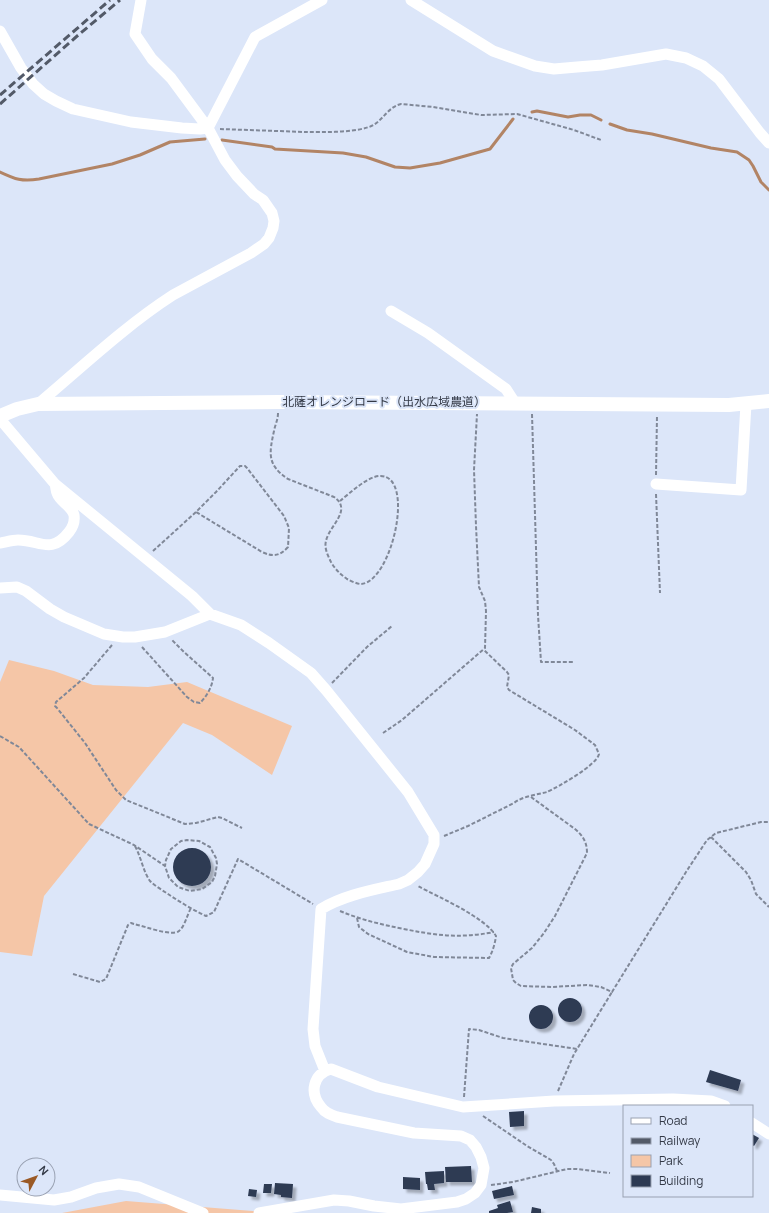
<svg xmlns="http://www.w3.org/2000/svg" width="769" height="1213" viewBox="0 0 769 1213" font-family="Manrope,'Noto Sans JP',sans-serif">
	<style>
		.green { fill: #f5c6a7 }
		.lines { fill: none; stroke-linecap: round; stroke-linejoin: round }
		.stream { stroke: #b28465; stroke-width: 3 }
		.building { fill: #2d3a53; filter: url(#shadow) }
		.path { stroke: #808898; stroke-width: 2; stroke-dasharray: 4 2; stroke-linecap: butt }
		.minor { stroke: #fff; stroke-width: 11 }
		.tertiary { stroke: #fff; stroke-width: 14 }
		.rail { stroke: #535a68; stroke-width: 3; stroke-dasharray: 8 4; stroke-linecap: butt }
		.labels { text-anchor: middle; stroke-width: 4; stroke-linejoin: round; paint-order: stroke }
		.street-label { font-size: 12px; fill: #343a47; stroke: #dce6f9 }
	</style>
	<defs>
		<filter id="shadow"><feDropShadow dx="3.5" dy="3.5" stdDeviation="1" flood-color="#0004"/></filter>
	</defs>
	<rect width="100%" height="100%" fill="#dce6f9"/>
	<path class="green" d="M 9,660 L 54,671 L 93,685 L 148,687 L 187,682 L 292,726 L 272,775 L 212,735 L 183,723 L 44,896 L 32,956 L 0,952 L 0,682 Z
		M 126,1201 L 277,1213 L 62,1213 Z"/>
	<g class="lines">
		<path class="stream" d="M 532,112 L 537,111 L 568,117 L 580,115 L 591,115 L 601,120
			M 610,124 L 627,130 L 652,134 L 711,148 L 737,152 L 749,160 L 753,166 L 761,182 L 769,190
			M 222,140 L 272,147 L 275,149 L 343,153 L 366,157 L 395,167 L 410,168 L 440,163 L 490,149 L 513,119
			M 0,172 C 15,179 22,182 39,179 L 112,164 L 140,155 L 170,142 L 205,139"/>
	</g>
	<path class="building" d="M173 867a19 19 0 1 1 38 0a19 19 0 1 1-38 0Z
		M558 1010a12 12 0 1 1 24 0a12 12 0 1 1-24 0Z
		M529 1017a12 12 0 1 1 24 0a12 12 0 1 1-24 0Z
		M 710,1070 L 741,1080 L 738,1091 L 706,1082 Z
		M 524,1111 L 524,1126 L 510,1127 L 509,1112 Z
		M 752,1134 L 759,1138 L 754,1146 L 752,1145 Z
		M 471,1166 L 472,1182 L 446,1182 L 445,1167 Z
		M 444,1171 L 444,1183 L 434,1184 L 435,1190 L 428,1190 L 427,1184 L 426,1184 L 425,1172 Z
		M 403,1177 L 420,1178 L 420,1190 L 403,1189 Z
		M 275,1183 L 293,1184 L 292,1198 L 281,1197 L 281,1195 L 274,1194 Z
		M 264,1184 L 272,1184 L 271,1193 L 263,1193 Z
		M 512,1186 L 514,1195 L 494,1199 L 492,1191 Z
		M 249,1189 L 257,1190 L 256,1197 L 248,1196 Z
		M 510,1201 L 513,1212 L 507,1213 L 489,1213 L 489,1211 L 498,1208 L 497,1205 Z
		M 532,1207 L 541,1209 L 541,1213 L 531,1213 Z"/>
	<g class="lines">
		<path class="path" d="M 220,129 C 248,130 277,131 305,132 C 325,132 350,133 369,127 C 382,123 387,107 401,104 L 433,107 L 481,115 L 517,114 L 574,130 L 601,140
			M 278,413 C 278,420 275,425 274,431 C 269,454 267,465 288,479 L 334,497 C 353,510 329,526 326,541 C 324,548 328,556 331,562 C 335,569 340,574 347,579 C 351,581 357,584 361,584 C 392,582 416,475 380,476 C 368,476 350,493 340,501
			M 532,414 L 538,615 L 541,662 L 574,662
			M 656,475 L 657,416
			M 656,494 L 660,593
			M 153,551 L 196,512 L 216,492 L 240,466 L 245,466 L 247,468 L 284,516 L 289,528 L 288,547 C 280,556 273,557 262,552 L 196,512
			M 112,645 L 84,678 L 56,702 L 55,706 L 57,708 L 85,743 L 116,790 L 126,800 L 185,824 L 196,823 L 218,817 L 222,818 L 242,828
			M 142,647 L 187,697 L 194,702 L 200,703 C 207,696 212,687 213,678 L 184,652 L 172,640
			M 332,683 L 367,647 L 392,626
			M 383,733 L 402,720 L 485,648 L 486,611 L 485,601 L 479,587 L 476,526 L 474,470 L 477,414
			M 0,736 L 19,747 L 89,824 L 134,845 L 165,866 L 169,878 L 178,887 L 190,891 L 202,889 L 212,882 L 215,876 L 217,864 L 216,858 L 210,847 L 199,841 L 187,840 L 181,841 L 171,849 L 166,860 L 165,866
			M 531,797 L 575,829 C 583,836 587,842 587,853 L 555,916 L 544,933 L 532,948 L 513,964 L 511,968 L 513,980 L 516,983 L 521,986 L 552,987 L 587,985 L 601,987 L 612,992 L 686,872 L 707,840 L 716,833 L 761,822 L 769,822
			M 444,836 L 468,826 L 514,803 C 523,796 536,795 547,792 C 558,787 597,765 599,754 L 595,745 L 575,730 L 509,690 L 507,687 L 509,675 L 507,672 L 484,650
			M 711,837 L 746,872 L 751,880 L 756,894 L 769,907
			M 135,846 C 141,857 143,871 150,881 C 155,886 162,890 168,894 C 180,902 193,910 206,916 L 214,912 L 238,859 L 313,904
			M 340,911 C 359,919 379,924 399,928 C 433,935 459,939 494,932
			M 357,918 L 359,927 L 368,934 L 407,952 L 434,957 L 489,958 C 493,951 495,943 496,936 C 485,917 438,897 418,886
			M 73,974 L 100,982 L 106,979 L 128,925 L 131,923 L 134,924 C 144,926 172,937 179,931 C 185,926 187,915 191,908
			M 558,1091 L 574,1054 L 612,992
			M 464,1097 L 469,1029 L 479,1030 L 503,1038 L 577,1049
			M 483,1116 L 527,1146 L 551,1160 L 554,1164 L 557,1171
			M 491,1185 L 513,1182 L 567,1169 L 577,1169 L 610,1173"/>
		<path class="minor" d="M 411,0 L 493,51 L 535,66 L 554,69 L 577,67 L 602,65 L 666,54 L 686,58 L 703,66 L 719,79 L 760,133 L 769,143
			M 0,31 L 21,68 L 33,84 L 44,94 L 56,101 L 73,109 L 131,122 L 182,128 L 200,129 L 208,128
			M 208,128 L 255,37 L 322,0
			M 391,311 L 428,333 L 506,389 L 515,403
			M 38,404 C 82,367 125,326 173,295 L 251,253 L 264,244 L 269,238 L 273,228 L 274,221 L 272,213 L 263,200 L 254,194 L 237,176 L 225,160 L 208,128 L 171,78 L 152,59 L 135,34 L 141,0
			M 0,419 L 55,484 L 192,596 L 210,614 L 241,625 L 269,643 L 311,673 L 326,690 L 408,792 L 434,835 L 434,844 L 425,864 L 418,872 L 408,880 L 399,884 C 373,890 344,895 321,909 L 313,1029 L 315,1046 L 325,1071
			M 656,484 L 741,490 L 746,404
			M 0,543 C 6,542 12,540 18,540 C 40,540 51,555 69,532 C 73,527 75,522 74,515 C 71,505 60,502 57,493 C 56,491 56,487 55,484
			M 0,588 L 17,587 L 26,591 L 50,609 L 64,617 L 104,634 L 123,637 L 135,637 L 165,632 L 210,614
			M 752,1123 L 769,1134
			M 0,1195 L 54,1200 L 71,1197 L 96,1188 L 119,1184 L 139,1187 L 203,1213
			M 259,1213 L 334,1200 L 349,1201 L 374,1206 L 401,1209 L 457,1202 L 466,1199 L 475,1193 L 481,1185 L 484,1168 L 481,1157 L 476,1147 L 470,1140 L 461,1136 L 414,1133 L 337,1117 C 331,1115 325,1113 321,1107 C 309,1093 313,1074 331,1069 L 378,1087 L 463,1107 L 554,1101 L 673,1099 L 711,1101 L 725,1106"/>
		<path class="tertiary" d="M 0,416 L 17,409 L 38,404 L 279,402 L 729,405 L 769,401"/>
		<path class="rail" d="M 0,95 L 110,0
			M 0,104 L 76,37 L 120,0"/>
	</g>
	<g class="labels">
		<g class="street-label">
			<text x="384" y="406">北薩オレンジロード（出水広域農道）</text>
		</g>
	</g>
	<rect x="623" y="1105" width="130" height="92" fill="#dce6f9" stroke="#99a1b2"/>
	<rect x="631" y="1118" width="20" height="6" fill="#ffffff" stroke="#99a1b2"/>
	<text x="659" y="1125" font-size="12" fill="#343a47">Road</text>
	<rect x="631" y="1138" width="20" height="6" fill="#535a68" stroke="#99a1b2"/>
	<text x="659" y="1145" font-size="12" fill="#343a47">Railway</text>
	<rect x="631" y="1155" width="20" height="12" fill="#f5c6a7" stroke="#99a1b2"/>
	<text x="659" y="1165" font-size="12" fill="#343a47">Park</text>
	<rect x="631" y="1175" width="20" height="12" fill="#2d3a53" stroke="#99a1b2"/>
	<text x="659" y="1185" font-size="12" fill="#343a47">Building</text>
	<g transform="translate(36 1177) rotate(49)"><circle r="19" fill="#dce6f9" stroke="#99a1b2"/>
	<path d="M0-3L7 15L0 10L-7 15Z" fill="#9a5925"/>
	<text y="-6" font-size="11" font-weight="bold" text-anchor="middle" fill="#343a47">N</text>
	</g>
</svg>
